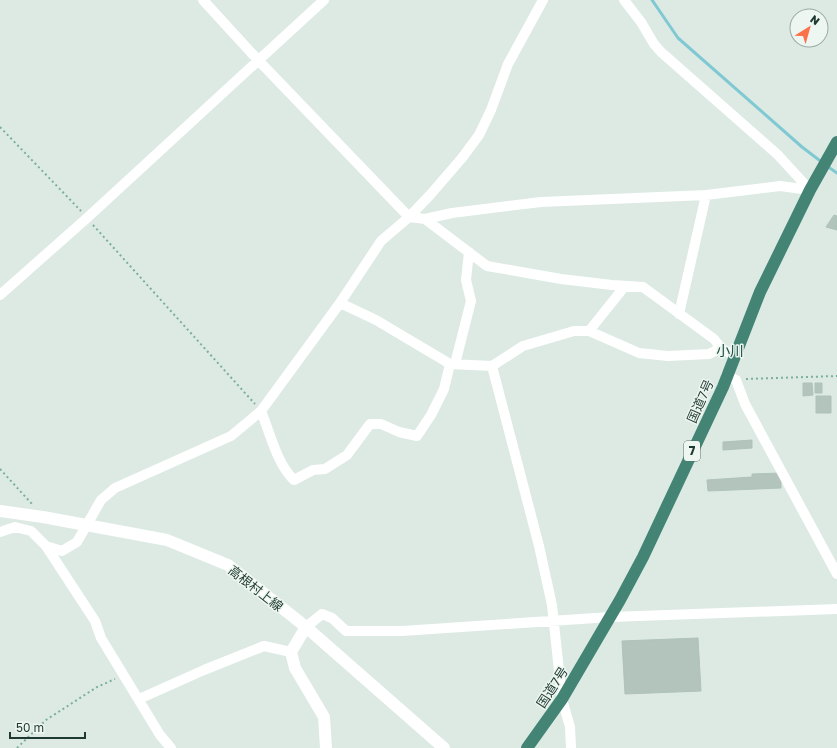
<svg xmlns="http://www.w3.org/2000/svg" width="837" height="748" viewBox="0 0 837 748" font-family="'Golos Text','Noto Sans JP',sans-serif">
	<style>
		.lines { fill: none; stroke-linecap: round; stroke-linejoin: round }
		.stream { stroke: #80c9d3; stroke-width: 3 }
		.building { fill: #b2c4bc; stroke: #afc3ba }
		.path { stroke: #7baf9d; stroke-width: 2; stroke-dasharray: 2 3; stroke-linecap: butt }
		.minor { stroke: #fff; stroke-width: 10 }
		.tertiary { stroke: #fff; stroke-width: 12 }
		.secondary { stroke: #fff; stroke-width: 12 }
		.trunk { stroke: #438474; stroke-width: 12 }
		.labels { text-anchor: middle; stroke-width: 3; stroke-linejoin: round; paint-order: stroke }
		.shield { fill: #edf6f1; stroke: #5c726b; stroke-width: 1 }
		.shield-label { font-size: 12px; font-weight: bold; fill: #1e3931 }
		.street-label { font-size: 13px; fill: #1e3931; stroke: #edf6f1 }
		.neighbourhood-label { font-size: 14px; fill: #194c3e; stroke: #edf6f1 }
	</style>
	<rect width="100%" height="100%" fill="#dceae3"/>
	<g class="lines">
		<path class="stream" d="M 652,0 L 678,38 L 802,147 L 823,163
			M 827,166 L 837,173"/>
	</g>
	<path class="building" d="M 834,215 L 837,216 L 837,230 L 826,227 Z
		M 803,383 L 812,383 L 813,395 L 803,396 Z
		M 815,383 L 822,383 L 822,393 L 815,393 Z
		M 816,396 L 831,396 L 831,413 L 816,413 Z
		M 752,440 L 752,448 L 723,450 L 723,442 Z
		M 781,473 L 781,488 L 708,491 L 707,480 L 752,477 L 752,474 Z
		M 698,638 L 701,691 L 625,694 L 622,641 Z"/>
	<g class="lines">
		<path class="path" d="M 0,127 L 81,211
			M 93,225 L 255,404
			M 746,379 L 837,376
			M 0,469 L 32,504
			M 17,748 L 46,720 L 97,687 L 115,679"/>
		<path class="minor" d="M 203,0 L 258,60 L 409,217 L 425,219 L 452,213 L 541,202 L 706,195 L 780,186 L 810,190
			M 624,0 L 641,22 L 654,44 L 661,52 L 778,155 L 810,190
			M 425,219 L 487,266 L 561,279 L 612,285 L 643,287 L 714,339 L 721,348
			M 0,295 L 87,218 L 324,0
			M 340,303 L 376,320 L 450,364 L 492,366 L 523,346 L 574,331 L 589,331 L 639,353 L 668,356 L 709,354 L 721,348 L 735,356
			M 679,314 L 706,195
			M 589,331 L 625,286
			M 455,364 L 471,301 L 466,280 L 469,252
			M 492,366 L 539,546 L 552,605 L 562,699 L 570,727 L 571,748
			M 726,375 L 736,380 L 745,404 L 837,574
			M 261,411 C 270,433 277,464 294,480 L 313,470 L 325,469 L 347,455 L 370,424 L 381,424 L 399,432 L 417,436 L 431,415 L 444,389 L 450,364
			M 0,532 L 15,527 L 31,531 L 46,546 L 62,551 L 77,542 L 101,500 L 115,488 L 231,436 L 261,411 L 340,303 L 381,241 L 409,217 L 430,195 L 462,158 L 479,135 L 491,110 L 508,64 L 543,0
			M 46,546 L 95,621 L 101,638 L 160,735 L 171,748
			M 306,627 L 322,614 L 332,618 L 346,631 L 402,631 L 610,617 L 837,609
			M 139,699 L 204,670 L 264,646 L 291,652"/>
		<path class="tertiary" d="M 306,627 L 291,652 L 295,668 L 324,717 L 326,748"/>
		<path class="secondary" d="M 0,511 L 43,517 L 167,540 L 228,565 L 306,627 L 444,748"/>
		<path class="trunk" d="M 527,748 L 562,699 L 620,600 L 643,557 L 723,387 L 760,292 L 810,190 L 837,142"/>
	</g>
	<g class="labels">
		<rect class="shield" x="684" y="441" width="16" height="20" rx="3"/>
		<g class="shield-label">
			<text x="692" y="455">7</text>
		</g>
		<g class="street-label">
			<text transform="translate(700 401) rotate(-66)" y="5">国道7号</text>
			<text transform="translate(256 588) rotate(38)" y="5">高根村上線</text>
			<text transform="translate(552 687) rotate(-57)" y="5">国道7号</text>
		</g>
		<g class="neighbourhood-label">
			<text x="730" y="356">小川</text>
		</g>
	</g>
	<g transform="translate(809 28) rotate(37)"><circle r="19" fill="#edf6f1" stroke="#9aaaa4"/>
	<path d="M0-3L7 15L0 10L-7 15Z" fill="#fa714a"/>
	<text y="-6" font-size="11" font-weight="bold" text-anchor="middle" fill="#1e3931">N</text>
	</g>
	<path d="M10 732v6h75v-6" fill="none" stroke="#1e3931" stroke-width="2"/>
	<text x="16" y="732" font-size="12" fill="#1e3931" stroke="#edf6f1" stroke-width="3" paint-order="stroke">50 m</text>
</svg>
